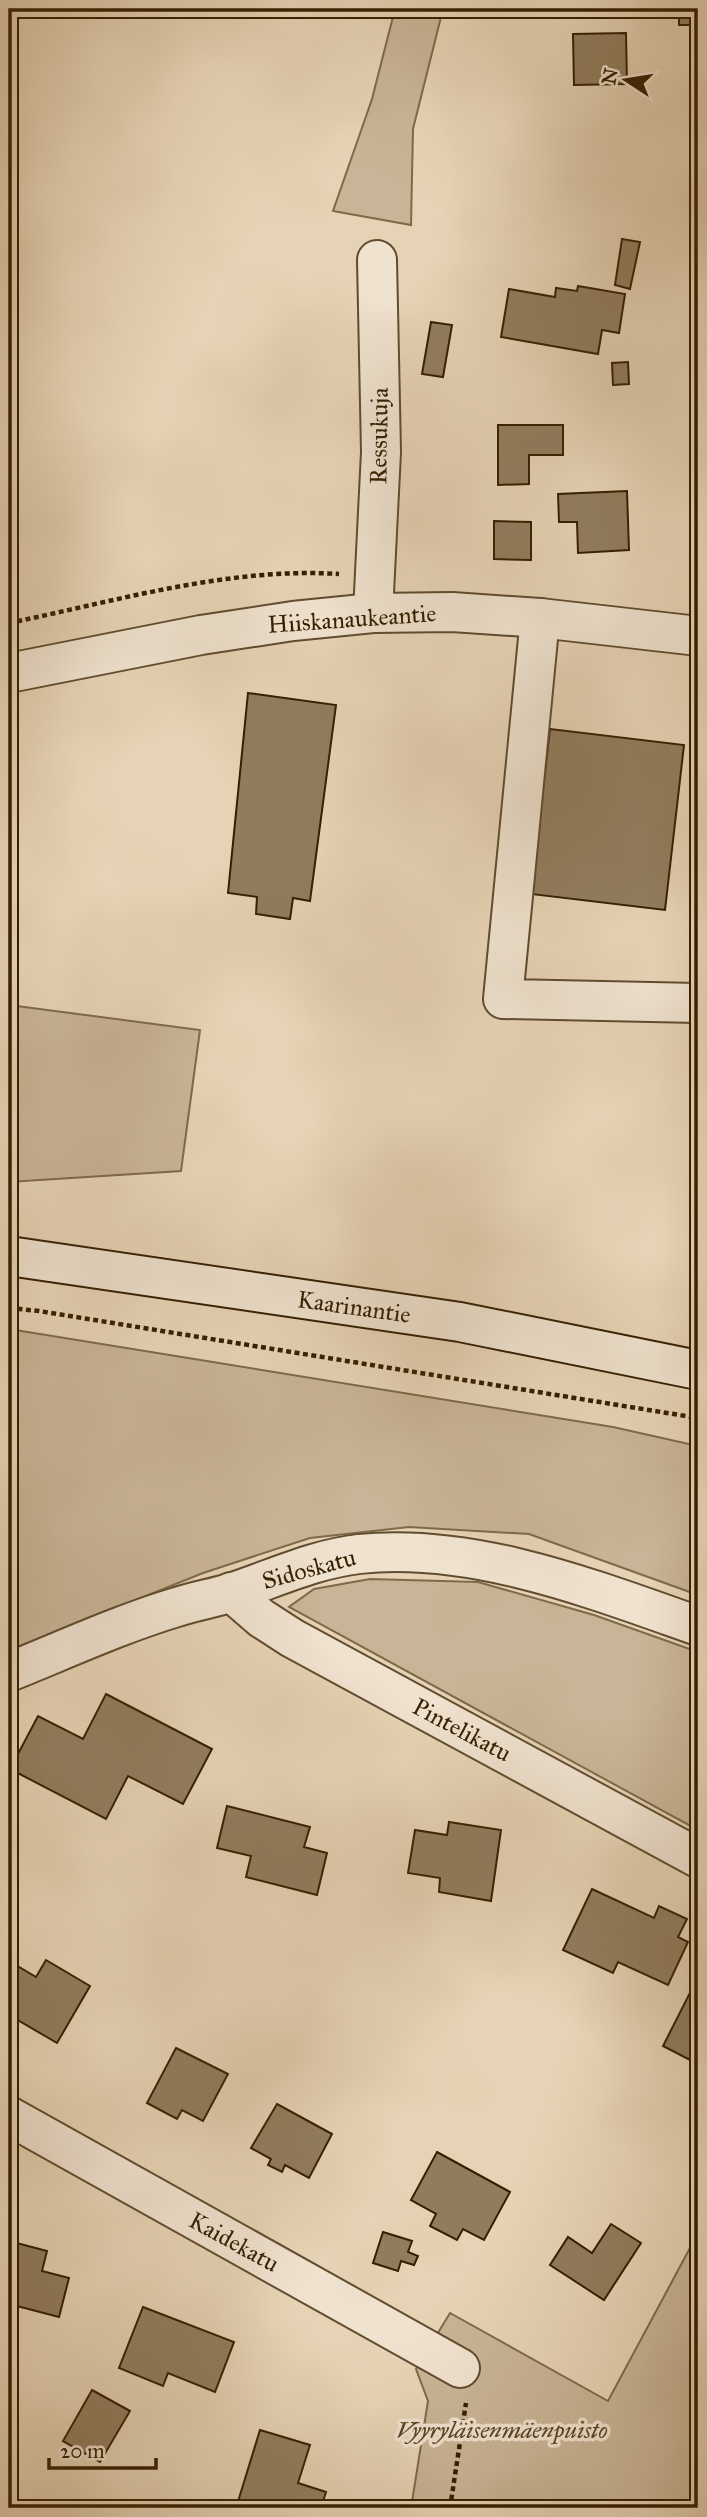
<svg xmlns="http://www.w3.org/2000/svg" width="707" height="2517" viewBox="0 0 707 2517" font-family="'IM FELL Great Primer',serif">
<rect width="100%" height="100%" fill="#e6d3b5"/>
<filter id="stains"><feTurbulence type="fractalNoise" baseFrequency=".00286" numOctaves="4"/><feColorMatrix values="0 0 0 0 .2 0 0 0 0 .09 0 0 0 0 .02 0 0 0 .5 -.17"/></filter>
<radialGradient id="worn" r=".72"><stop offset=".6" stop-color="#630" stop-opacity="0"/><stop offset="1" stop-color="#630" stop-opacity=".3"/></radialGradient>
<g fill="#c8b496" stroke="#7e6a4b" stroke-width="2">
<polygon points="395,9 443,9 413,129 411,225 333,211 372,99"/>
<polygon points="9,1005 200,1030 181,1171 9,1182"/>
<polygon points="9,1329 613,1427 698,1446 698,1595 529,1534 409,1527 310,1538 203,1573 9,1651"/>
<polygon points="370,1579 478,1582 594,1615 698,1652 698,1830 289,1607 314,1589"/>
<polygon points="698,2233 698,2508 411,2508 428,2401 416,2369 450,2313 608,2401"/>
</g>
<g fill="#917d5e" stroke="#351f00" stroke-width="2">
<rect x="679" y="9" width="19" height="16"/>
<polygon points="626,33 627,84 574,85 573,34"/>
<polygon points="622,239 640,242 630,289 615,285"/>
<polygon points="578,286 625,294 619,333 602,330 598,354 501,337 509,289 555,297 556,288 577,291"/>
<polygon points="431,322 452,325 443,377 422,374"/>
<polygon points="628,362 629,384 613,385 612,363"/>
<polygon points="498,425 563,425 563,455 529,455 529,484 498,485"/>
<polygon points="627,491 629,550 578,553 577,522 559,522 558,494"/>
<polygon points="494,521 531,522 531,560 494,559"/>
<polygon points="248,693 336,705 310,901 293,898 290,919 256,914 257,897 228,893"/>
<polygon points="550,729 684,745 665,910 531,894"/>
<polygon points="106,1694 212,1749 183,1804 128,1776 106,1819 10,1769 38,1716 83,1739"/>
<polygon points="227,1806 310,1827 304,1847 327,1853 317,1895 246,1877 251,1856 217,1848"/>
<polygon points="449,1822 501,1830 491,1901 439,1892 440,1878 408,1873 415,1830 447,1835"/>
<polygon points="592,1889 654,1918 659,1906 687,1919 678,1937 688,1942 668,1985 618,1962 613,1973 563,1950"/>
<polygon points="46,1960 90,1986 57,2043 9,2015 9,1961 36,1977"/>
<polygon points="698,1977 698,2064 663,2046"/>
<polygon points="176,2048 228,2074 203,2121 182,2110 177,2119 147,2103"/>
<polygon points="277,2104 332,2134 309,2178 285,2165 282,2172 268,2165 271,2159 251,2148"/>
<polygon points="437,2152 510,2192 484,2240 463,2229 457,2240 430,2226 436,2214 411,2200"/>
<polygon points="611,2224 641,2243 604,2300 550,2265 568,2237 592,2253"/>
<polygon points="383,2232 412,2241 408,2252 418,2256 414,2265 401,2261 398,2271 373,2263"/>
<polygon points="9,2241 47,2251 42,2271 69,2278 59,2317 9,2304"/>
<polygon points="143,2307 234,2342 215,2392 168,2373 163,2386 119,2368"/>
<polygon points="92,2390 130,2411 100,2462 63,2441"/>
<polygon points="260,2430 310,2445 298,2483 326,2492 321,2508 236,2508"/>
</g>
<g fill="none" stroke-linecap="round" stroke-linejoin="round">
<defs>
<g id="minor">
<polyline points="373,613 381,452 377,260"/>
<polyline points="540,618 503,999 698,1003"/>
<polyline points="9,673 201,635 293,621 373,613 452,612 540,618 698,636"/>
<polyline points="231,1592 261,1618 292,1638 698,1858"/>
<path d="M 9,1672 C 64,1650 120,1624 177,1607 C 195,1601 214,1598 233,1592 C 275,1578 315,1559 359,1554 C 473,1542 593,1589 698,1626"/>
<polyline points="9,2116 460,2368"/>
</g>
<polyline id="secondary" points="9,1256 460,1322 698,1370"/>
</defs>
<use href="#minor" stroke="#614c2d" stroke-width="42"/>
<use href="#secondary" stroke="#351f00" stroke-width="42"/>
<g stroke="#351f00" stroke-width="4.5" stroke-dasharray="5 3.5" stroke-linecap="butt">
<path d="M 9,623 C 117,601 228,567 339,574"/>
<polyline points="9,1308 39,1311 698,1418"/>
<polyline points="450,2508 466,2403"/>
</g>
<use href="#minor" stroke="#efe2cf" stroke-width="38"/>
<use href="#secondary" stroke="#efe2cf" stroke-width="38"/>
</g>
<g text-anchor="middle" stroke-width="7" stroke-linejoin="round" paint-order="stroke">
<g font-size="24" fill="#351f00" stroke="#efe2cf">
<text transform="translate(379 436) rotate(-89)" y="8">Ressukuja</text>
<text transform="translate(352 619) rotate(-4)" y="8">Hiiskanaukeantie</text>
<text transform="translate(354 1307) rotate(8)" y="8">Kaarinantie</text>
<text transform="translate(309 1569) rotate(-15)" y="8">Sidoskatu</text>
<text transform="translate(462 1730) rotate(28)" y="8">Pintelikatu</text>
<text transform="translate(234 2242) rotate(29)" y="8">Kaidekatu</text>
</g>
<g font-size="24" font-style="italic" fill="#5a4426" stroke="#efe2cf">
<text x="502" y="2438">Vyyryläisenmäenpuisto</text>
</g>
</g>
<rect width="707" height="2517" fill="none" stroke="#e6d3b5" stroke-width="35"/>
<rect x="10" y="10" width="686" height="2496" fill="none" stroke="#351f00" stroke-width="3.5"/>
<rect x="18" y="18" width="672" height="2482" fill="none" stroke="#351f00" stroke-width="2"/>
<g transform="translate(626 80) rotate(282)" stroke="#efe2cf" stroke-width="5" paint-order="stroke">
<path d="M0-5L12 26L0 18L-12 26Z" fill="#351f00"/>
<text y="-10" font-size="19" font-weight="bold" text-anchor="middle" fill="#351f00">N</text>
</g>
<path d="M49 2458v10h107v-10" fill="none" stroke="#351f00" stroke-width="3.5"/>
<text x="60" y="2458" font-size="21" fill="#351f00" stroke="#efe2cf" stroke-width="5" paint-order="stroke">20 m</text>
<rect width="100%" height="100%" filter="url(#stains)"/>
<rect width="100%" height="100%" fill="url(#worn)"/>
</svg>
